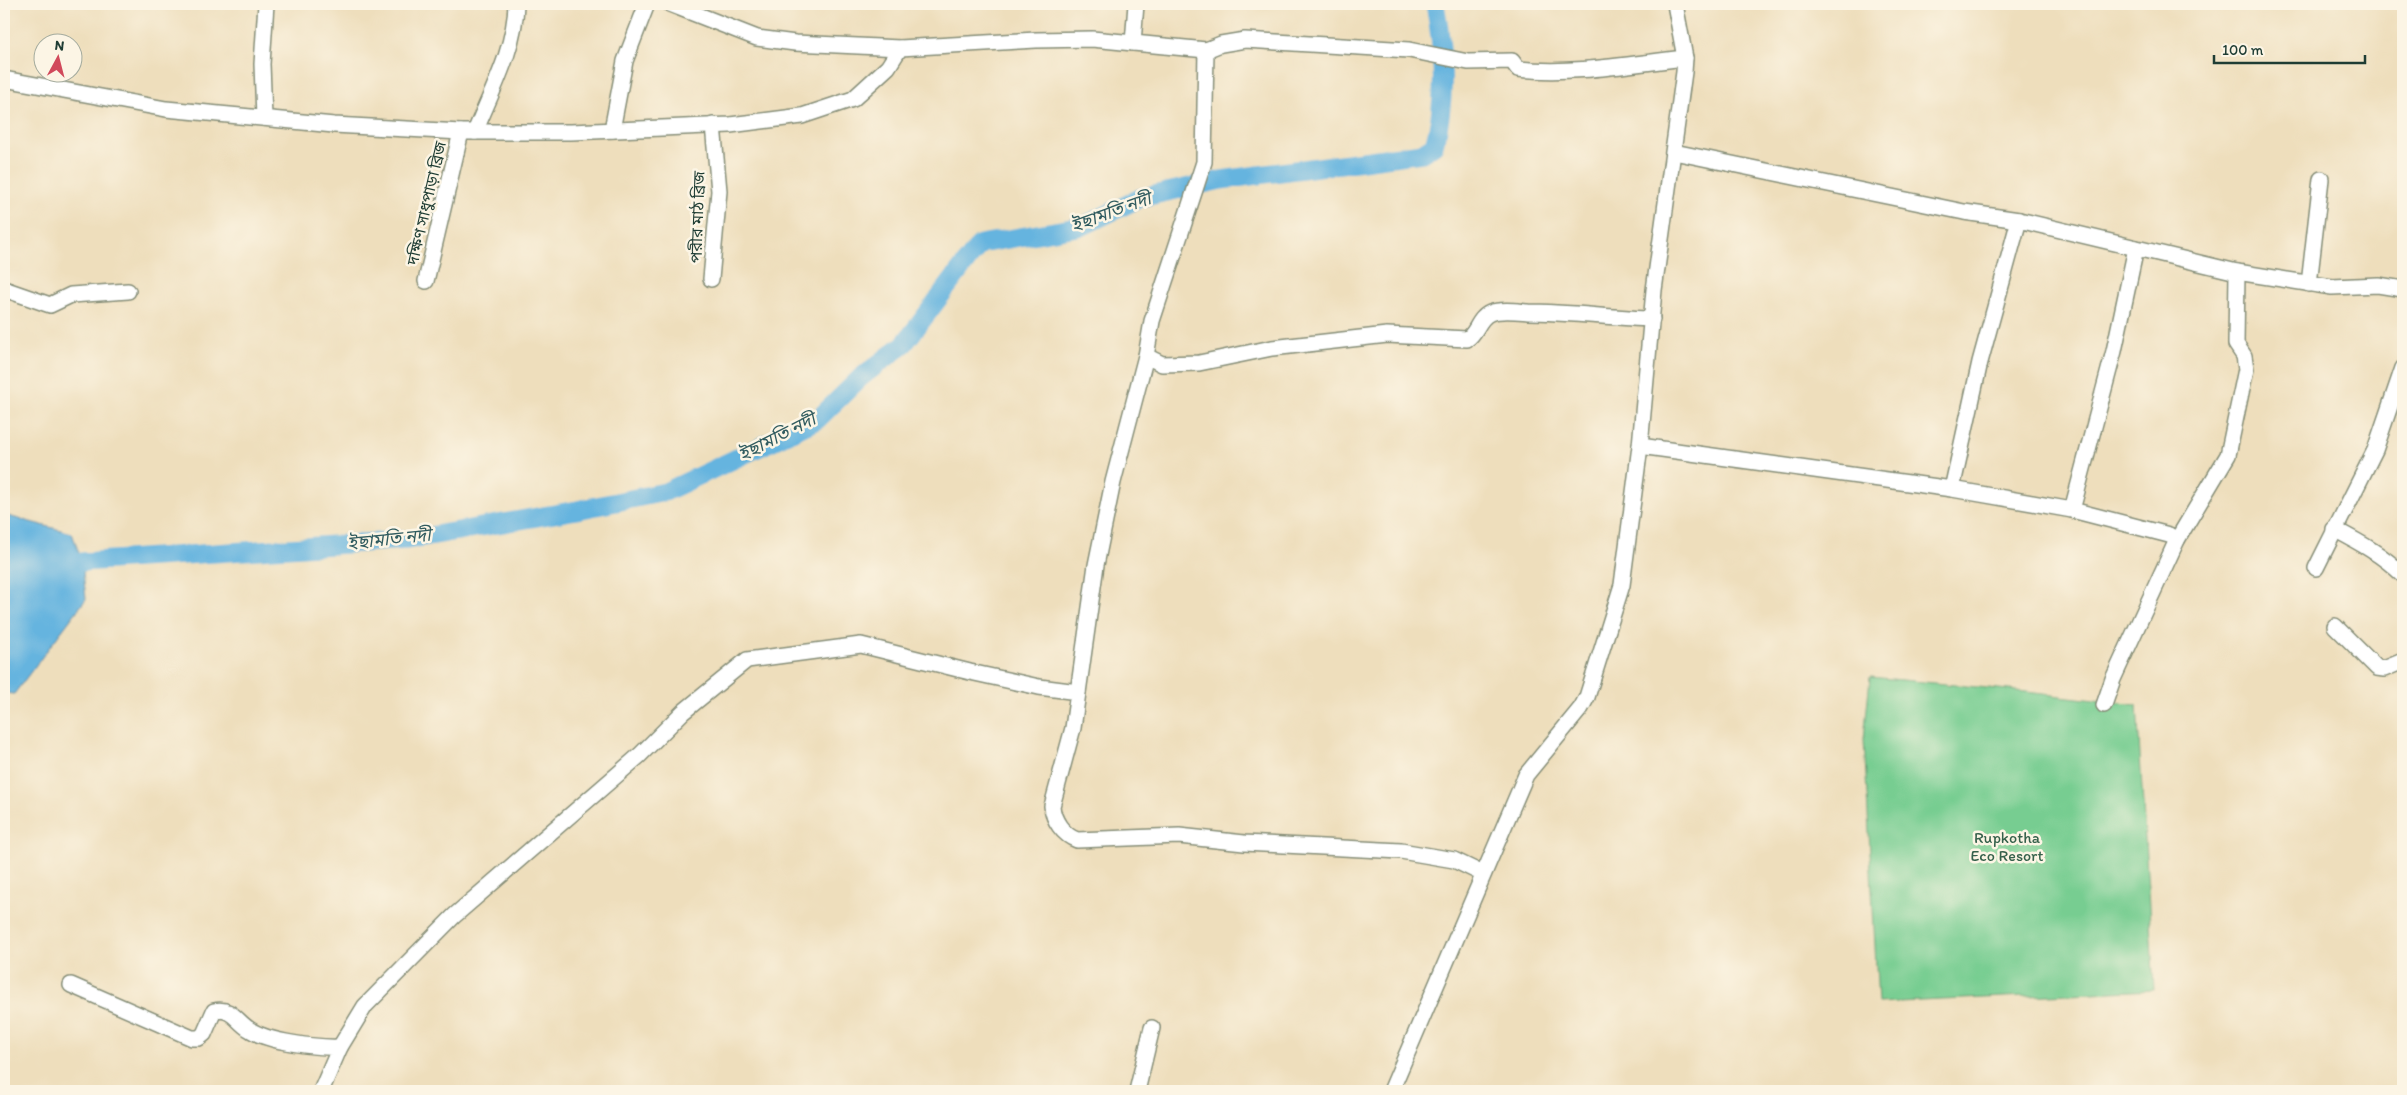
<svg xmlns="http://www.w3.org/2000/svg" width="2407" height="1095" viewBox="0 0 2407 1095" font-family="Itim,'Noto Sans Bengali',sans-serif">
<rect width="100%" height="100%" fill="#fcf5e5"/>
<filter id="ink" filterUnits="userSpaceOnUse"><feTurbulence type="fractalNoise" baseFrequency=".02" numOctaves="2"/><feDisplacementMap in="SourceGraphic" scale="10" xChannelSelector="R" yChannelSelector="G"/><feConvolveMatrix kernelMatrix="1 2 1 2 8 2 1 2 1" color-interpolation-filters="sRGB"/></filter>
<filter id="wash" filterUnits="userSpaceOnUse"><feTurbulence type="fractalNoise" baseFrequency=".0096" numOctaves="4" result="noise"/><feDisplacementMap in="SourceGraphic" scale="20" xChannelSelector="R" yChannelSelector="G"/><feGaussianBlur stdDeviation="1.12" result="paint"/><feColorMatrix in="noise" values="0 0 0 0 0 0 0 0 0 0 0 0 0 0 0 0 0 1.4 0 .05"/><feComposite in="paint" operator="in"/></filter>
<g filter="url(#wash)">
<rect width="100%" height="100%" fill="#eedebc"/>
<polygon fill="#77cd91" stroke="#4b8562" points="1870,677 2009,690 2137,705 2154,990 1878,1003 1864,739"/>
<polygon fill="#65b4df" stroke="#42788a" points="4,515 72,533 82,562 86,599 14,694 4,693"/>
<g fill="none" stroke-linecap="round" stroke-linejoin="round">
<path stroke="#65b4df" stroke-width="19" d="M 58,567 L 82,562 L 407,540 L 577,510 L 665,492 L 817,420 L 860,378 L 904,344 L 980,244 L 1083,226 L 1140,198 L 1221,180 L 1422,153 L 1434,145 C 1447,103 1443,46 1435,4"/>
</g>
</g>
<g filter="url(#ink)">
<g fill="none" stroke-linecap="round" stroke-linejoin="round">
<defs>
<g id="minor">
<path d="M 670,4 L 757,38 L 795,43 L 900,48 L 1036,40 L 1092,39 L 1206,50 L 1221,44 L 1245,40 L 1409,50 L 1468,62 L 1512,61 L 1518,69 C 1573,75 1630,64 1685,58"/>
<polyline points="1133,43 1136,4"/>
<path d="M 1206,50 L 1204,162 L 1152,321 L 1146,356 L 1162,364 L 1199,363 L 1272,348 L 1387,335 L 1467,339 C 1477,333 1478,318 1490,313 C 1501,309 1516,311 1528,312 C 1570,312 1611,318 1652,319"/>
<polyline points="4,79 166,109 334,125 461,132 571,132 730,125 802,116 853,99 888,67 900,48"/>
<polyline points="264,118 262,64 266,4"/>
<polyline points="612,130 625,61 647,4"/>
<path d="M 475,132 C 492,90 515,49 516,4"/>
<polyline points="1674,152 1964,212 2019,220 2237,272 2332,287 2378,285 2403,289"/>
<polyline points="711,279 719,191 713,125"/>
<polyline points="426,281 461,132"/>
<polyline points="2309,284 2321,179"/>
<polyline points="4,289 50,305 71,295 128,291"/>
<path d="M 1146,356 L 1113,482 L 1096,565 L 1073,728 L 1052,806 C 1053,820 1063,835 1077,840 L 1179,836 L 1244,843 L 1401,851 L 1454,860 L 1483,874"/>
<polyline points="1640,446 1952,489 2072,510 2169,535 2177,540 2113,679 2104,705"/>
<polyline points="1952,489 1980,362 2019,220"/>
<polyline points="2072,510 2114,351 2136,248"/>
<path d="M 2334,529 C 2359,542 2383,555 2403,575"/>
<polyline points="2177,540 2228,455 2246,369 2244,356 2236,344 2237,272"/>
<polyline points="2316,568 2375,450 2403,368"/>
<polyline points="2335,626 2377,668 2384,669 2403,661"/>
<path d="M 71,985 L 192,1038 L 199,1038 L 204,1034 L 214,1011 C 232,1007 236,1021 249,1029 C 267,1042 318,1048 340,1047 L 321,1091"/>
<polyline points="340,1047 365,1006 454,916 640,755 683,712 747,660 861,645 970,672 1039,687 1078,692"/>
<polyline points="1137,1091 1152,1028"/>
<polyline points="1391,1091 1526,775 1581,708 1587,697 1622,585 1640,446 1654,290 1684,72 1685,58 1675,4"/>
</g>
</defs>
<use href="#minor" stroke="#868e78" stroke-width="18"/>
<use href="#minor" stroke="#fff" stroke-width="15"/>
</g>
</g>
<g text-anchor="middle" stroke-width="5" stroke-linejoin="round" paint-order="stroke">
<g font-size="16" fill="#1f3d34" stroke="#fcf5e5">
<text transform="translate(426 203) rotate(-77)" y="6">দক্ষিণ সাধুপাড়া ব্রিজ</text>
<text transform="translate(697 217) rotate(-88)" y="6">পরীর মাঠ ব্রিজ</text>
</g>
<g font-size="16" fill="#35614b" stroke="#fcf5e5">
<text x="2007" y="843">Rupkotha<tspan x="2007" dy="18">Eco Resort</tspan></text>
</g>
<g font-size="18" font-style="italic" fill="#305b5f" stroke="#fcf5e5">
<text transform="translate(1111 212) rotate(-20)" y="6">ইছামতি নদী</text>
<text transform="translate(777 437) rotate(-27)" y="6">ইছামতি নদী</text>
<text transform="translate(389 539) rotate(-6)" y="6">ইছামতি নদী</text>
</g>
</g>
<rect width="2407" height="1095" fill="none" stroke="#fcf5e5" stroke-width="20"/>
<g transform="translate(58 58) rotate(7)"><circle r="24" fill="#fcf5e5" stroke="#a4ab9e"/>
<path d="M0-4L9 19L0 12L-9 19Z" fill="#d1495b"/>
<text y="-8" font-size="14" font-weight="bold" text-anchor="middle" fill="#1f3d34">N</text>
</g>
<path d="M2214 55v8h151v-8" fill="none" stroke="#1f3d34" stroke-width="2.5"/>
<text x="2222" y="55" font-size="15" fill="#1f3d34" stroke="#fcf5e5" stroke-width="4" paint-order="stroke">100 m</text>
</svg>
